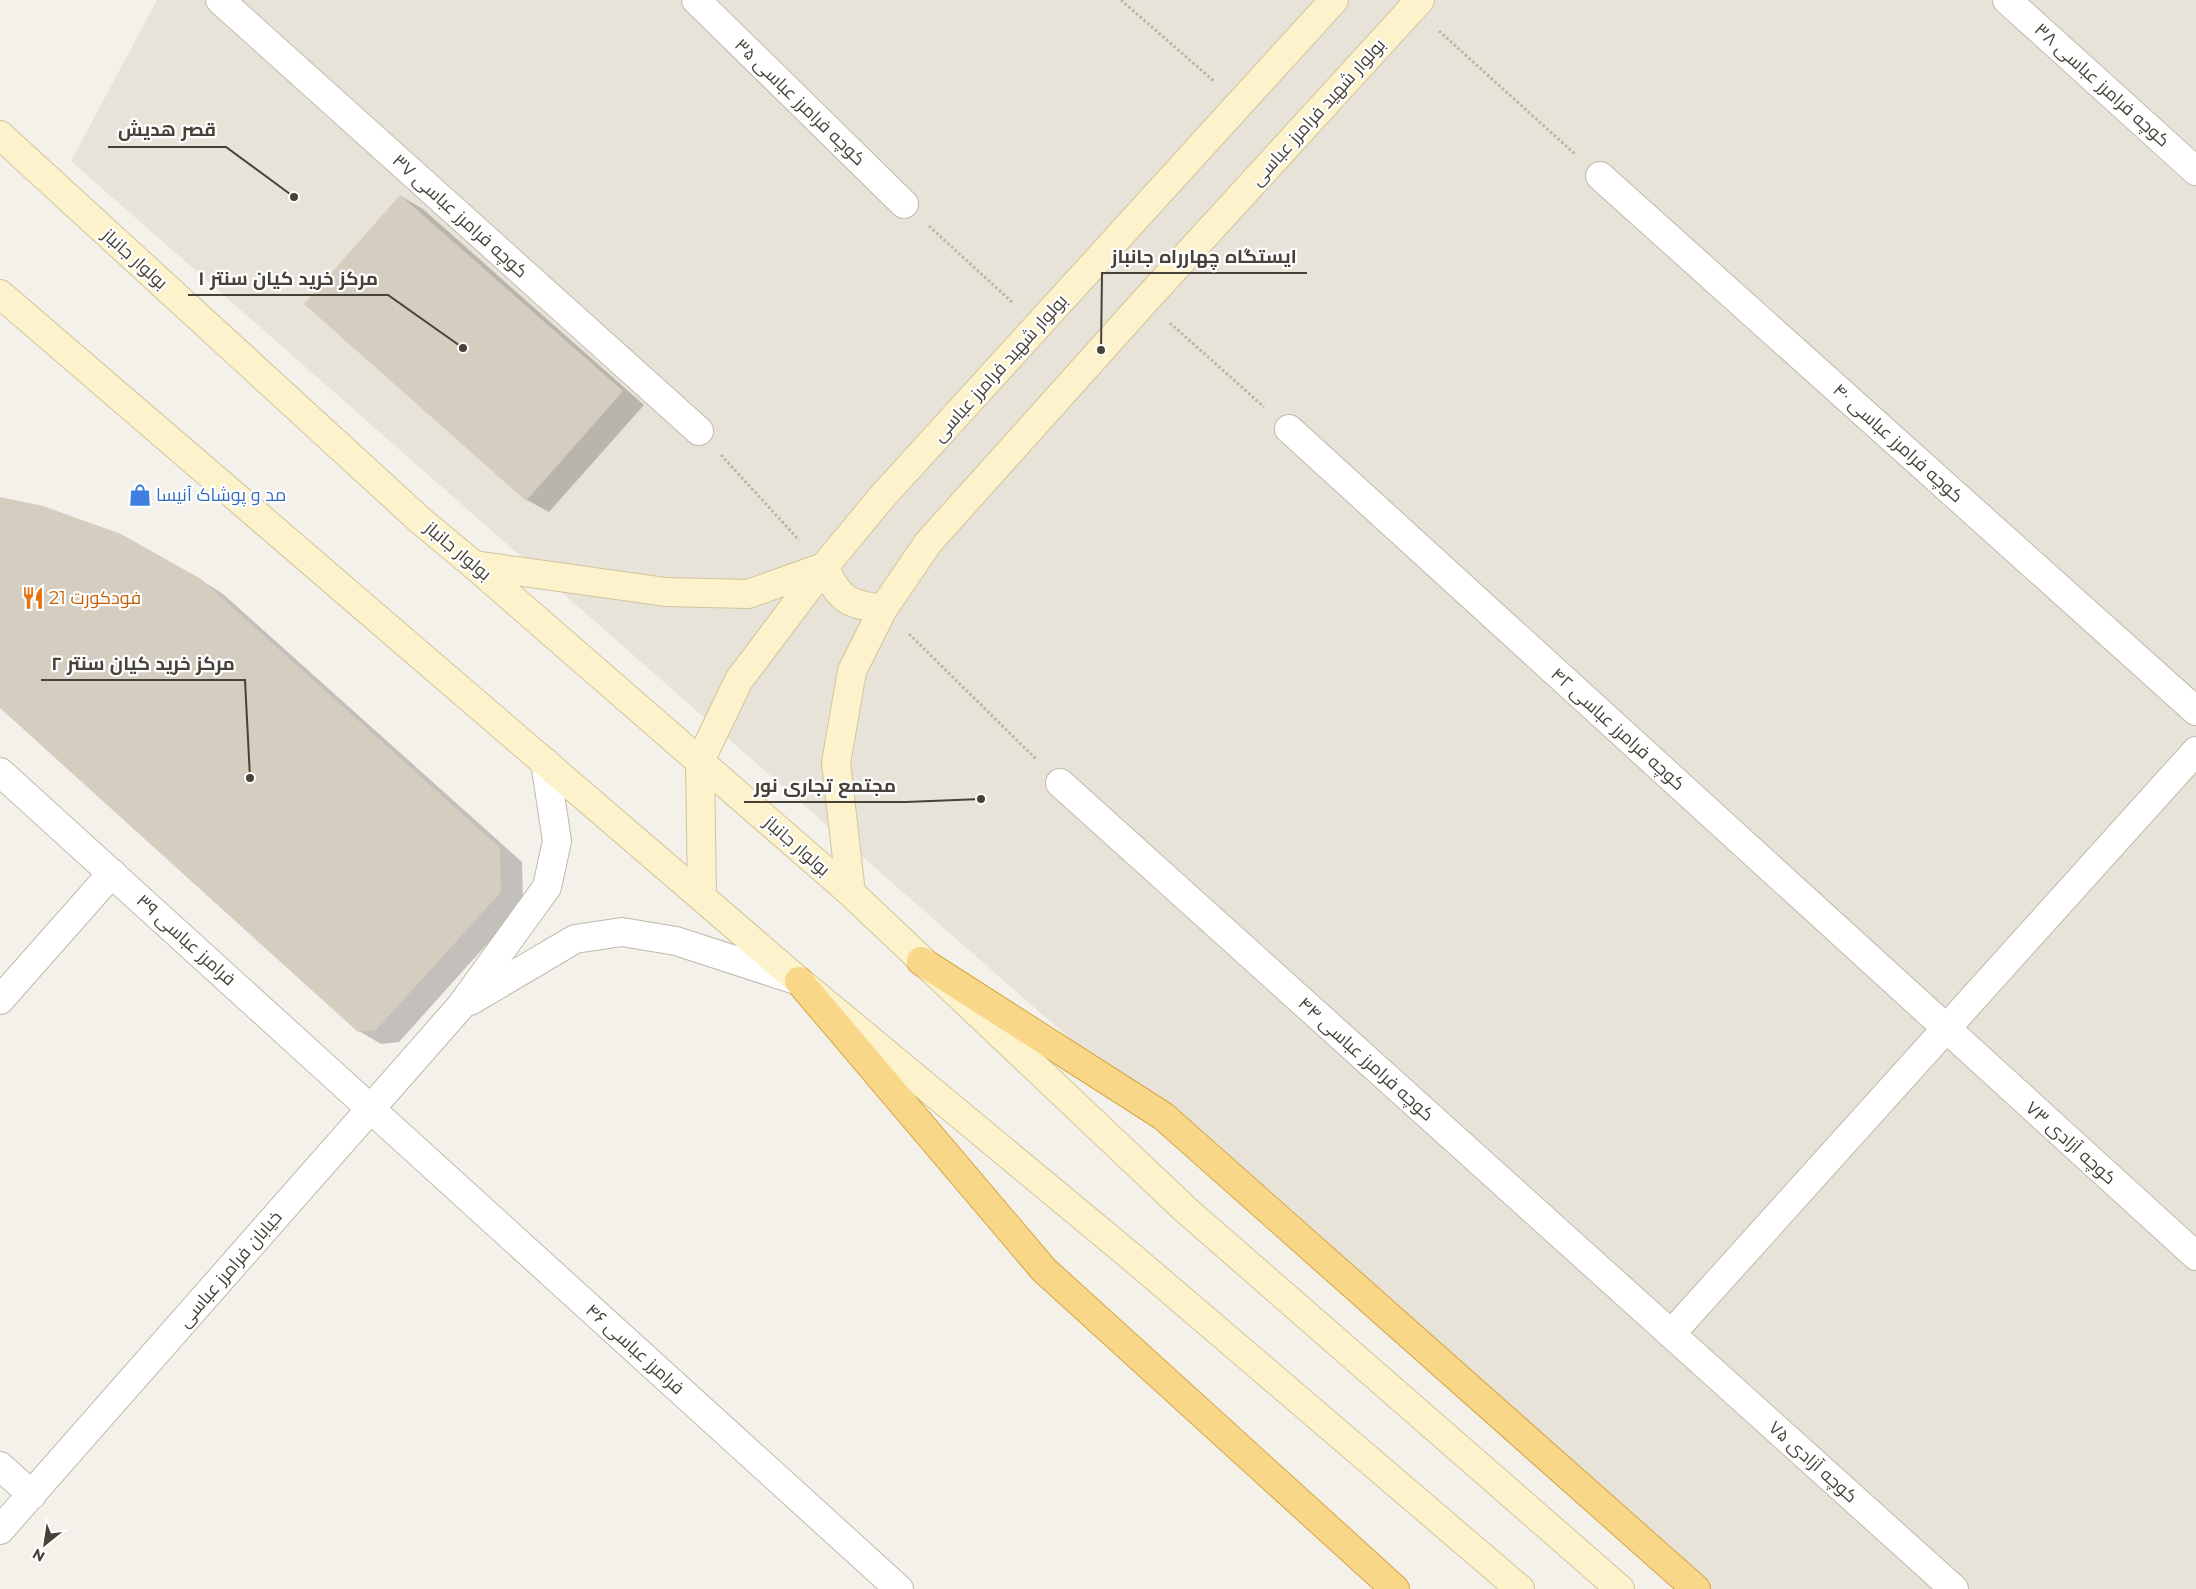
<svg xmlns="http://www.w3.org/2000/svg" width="2196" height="1589" viewBox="0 0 2196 1589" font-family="Montserrat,Cairo,sans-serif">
<rect width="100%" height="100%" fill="#f4f1ea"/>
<polygon fill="#e8e3d8" points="157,0 2196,0 2196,1589 1696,1589 71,161"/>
<g fill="#0003">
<polygon points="401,196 423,209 644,405 549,512 527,500"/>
<polygon points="0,498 201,580 223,594 522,862 523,904 399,1042 381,1044 359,1031 0,706"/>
</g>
<g fill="#d5cdc0">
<polygon points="400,195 623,391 526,501 304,304"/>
<polygon points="0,497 43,506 121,534 201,579 500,848 501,892 376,1030 358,1032 0,708"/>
</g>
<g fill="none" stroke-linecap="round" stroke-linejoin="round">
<defs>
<g id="minor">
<polyline points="220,0 699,431"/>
<polyline points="696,0 904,204"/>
<polyline points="2007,0 2196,171"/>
<polyline points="1600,176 2196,711"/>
<polyline points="1289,429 2196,1256"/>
<polyline points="0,772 899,1589"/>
<polyline points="1060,783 1954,1589"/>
<polyline points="0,1000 112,873"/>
<polyline points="1671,1334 2196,751"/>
<polyline points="0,1466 32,1495"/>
</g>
<g id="tertiary">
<polyline points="470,1001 575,939 622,932 676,941 799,981"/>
<polyline points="0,1530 460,1007 547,887 557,841 545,762"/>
</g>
<g id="secondary">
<polyline points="0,135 421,521 474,565 851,893 1186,1210 1620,1589"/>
<polyline points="0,294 799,981 1134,1259 1520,1589"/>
<polyline points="474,565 666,592 748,594 824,567"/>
<path d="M 824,567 C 840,600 847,604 883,609"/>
<polyline points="851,893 836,763 852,671 883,609 928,543 1145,301 1420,0"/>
<polyline points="702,897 700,761 739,680 824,567 881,498 1334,0"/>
</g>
<g id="trunk">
<polyline points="921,961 1163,1116 1696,1589"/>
<polyline points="799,981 1044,1270 1395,1589"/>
</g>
</defs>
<use href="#minor" stroke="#bfb9ad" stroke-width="30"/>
<use href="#tertiary" stroke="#bfb9ad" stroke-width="30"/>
<use href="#secondary" stroke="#d1c59c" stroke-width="30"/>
<use href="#trunk" stroke="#d5a542" stroke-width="30"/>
<g stroke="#c0b59f" stroke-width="3" stroke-dasharray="2.5 2.5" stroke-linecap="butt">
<polyline points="1121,0 1215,82"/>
<polyline points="1439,31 1575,154"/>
<polyline points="929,226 1013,303"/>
<polyline points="1170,323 1264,407"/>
<polyline points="721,455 799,540"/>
<polyline points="909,634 1036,759"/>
</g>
<use href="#minor" stroke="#fff" stroke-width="28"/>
<use href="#tertiary" stroke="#fff" stroke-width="28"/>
<use href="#secondary" stroke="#fcf2cc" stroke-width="28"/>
<use href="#trunk" stroke="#f8d888" stroke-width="28"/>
</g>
<defs>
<symbol id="shop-bare" viewBox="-9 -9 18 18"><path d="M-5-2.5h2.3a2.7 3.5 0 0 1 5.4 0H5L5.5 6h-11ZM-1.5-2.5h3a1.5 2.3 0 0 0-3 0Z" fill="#3f7fe0" stroke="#fff" stroke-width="2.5" paint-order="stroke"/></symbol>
<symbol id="restaurant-bare" viewBox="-9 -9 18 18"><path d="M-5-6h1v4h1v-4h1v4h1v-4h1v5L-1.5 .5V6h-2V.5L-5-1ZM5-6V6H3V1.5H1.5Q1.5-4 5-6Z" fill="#e8710a" stroke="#fff" stroke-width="2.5" paint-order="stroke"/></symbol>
</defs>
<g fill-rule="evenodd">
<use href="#shop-bare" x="124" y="479" width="32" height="32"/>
<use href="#restaurant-bare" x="17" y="582" width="32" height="32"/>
</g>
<g text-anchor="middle" stroke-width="4.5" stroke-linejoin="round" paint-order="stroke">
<g font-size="18" fill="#474238" stroke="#fff">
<text transform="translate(2102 85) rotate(42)" y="6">کوچه فرامرز عباسی ۳۸</text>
<text transform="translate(800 102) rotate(44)" y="6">کوچه فرامرز عباسی ۳۵</text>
<text transform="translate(1318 112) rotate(-48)" y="6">بولوار شهید فرامرز عباسی</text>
<text transform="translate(460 216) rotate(42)" y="6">کوچه فرامرز عباسی ۳۷</text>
<text transform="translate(135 259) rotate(42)" y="6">بولوار جانباز</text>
<text transform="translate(1000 368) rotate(-48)" y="6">بولوار شهید فرامرز عباسی</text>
<text transform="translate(1898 443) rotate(42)" y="6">کوچه فرامرز عباسی ۴۰</text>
<text transform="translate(458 551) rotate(40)" y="6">بولوار جانباز</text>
<text transform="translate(1618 729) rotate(42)" y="6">کوچه فرامرز عباسی ۴۲</text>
<text transform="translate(797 846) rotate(41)" y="6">بولوار جانباز</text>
<text transform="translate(186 940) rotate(42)" y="6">فرامرز عباسی ۳۹</text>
<text transform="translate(1366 1059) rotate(42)" y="6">کوچه فرامرز عباسی ۴۴</text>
<text transform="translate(2071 1143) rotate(42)" y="6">کوچه آزادی ۷۳</text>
<text transform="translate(230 1269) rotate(-49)" y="6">خیابان فرامرز عباسی</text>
<text transform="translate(635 1349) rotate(42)" y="6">فرامرز عباسی ۴۶</text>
<text transform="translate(1813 1462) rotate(42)" y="6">کوچه آزادی ۷۵</text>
</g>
<g font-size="18" fill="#366cbe" stroke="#fff" text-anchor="start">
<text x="156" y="501">مد و پوشاک آنیسا</text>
</g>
<g font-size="18" fill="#c56008" stroke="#fff" text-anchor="start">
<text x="49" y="604">فودکورت 21</text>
</g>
</g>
<path fill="none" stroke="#474238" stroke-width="2" d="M294 197L226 147H108M1101 350L1102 273H1307M463 348L388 295H188M250 778L245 680H41M981 799L906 802H744"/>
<g fill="#474238" stroke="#fff" stroke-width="2">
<circle cx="294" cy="197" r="5"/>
<circle cx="1101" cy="350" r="5"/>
<circle cx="463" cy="348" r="5"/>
<circle cx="250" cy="778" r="5"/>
<circle cx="981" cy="799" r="5"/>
</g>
<g font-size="19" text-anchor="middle" font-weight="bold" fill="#474238" stroke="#fff" stroke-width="4.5" stroke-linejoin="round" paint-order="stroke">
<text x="167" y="136">قصر هدیش</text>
<text x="1204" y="263">ایستگاه چهارراه جانباز</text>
<text x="288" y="285">مرکز خرید کیان سنتر ۱</text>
<text x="143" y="670">مرکز خرید کیان سنتر ۲</text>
<text x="825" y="792">مجتمع تجاری نور</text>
</g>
<g transform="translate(45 1544) rotate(210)" stroke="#ffffff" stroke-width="4" paint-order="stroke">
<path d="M0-4L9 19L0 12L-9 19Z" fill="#474238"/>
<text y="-8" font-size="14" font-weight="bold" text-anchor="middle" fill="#474238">N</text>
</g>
</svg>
